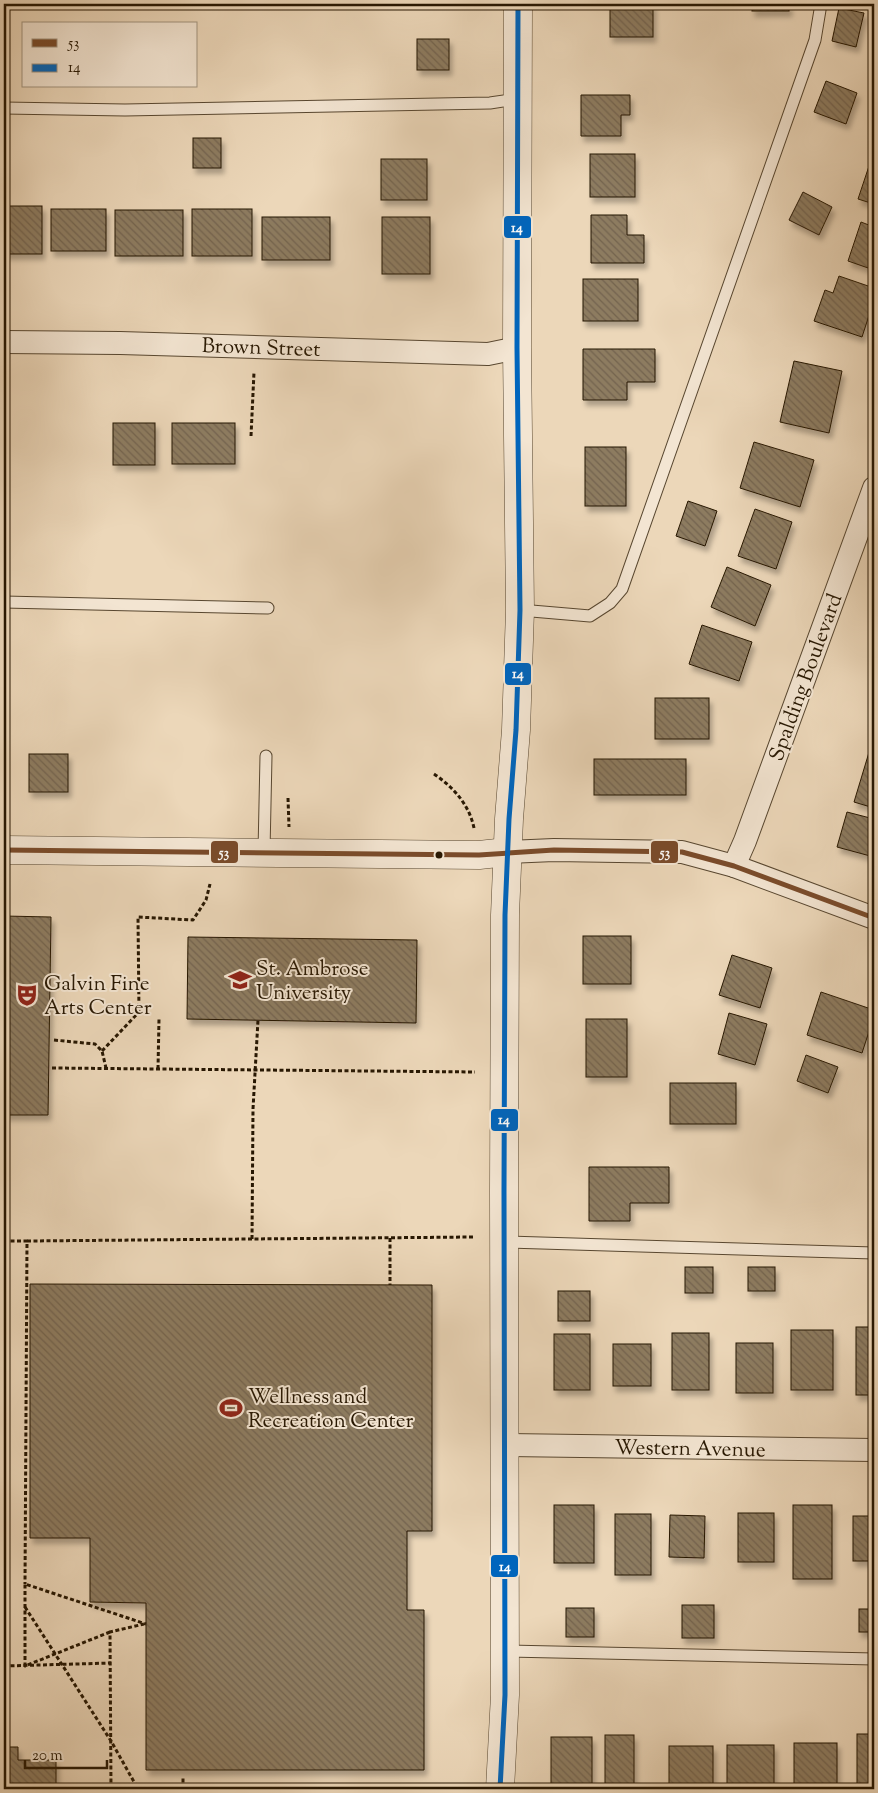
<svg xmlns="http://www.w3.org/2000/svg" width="878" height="1793" viewBox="0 0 878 1793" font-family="'Sorts Mill Goudy',serif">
<defs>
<pattern id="building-back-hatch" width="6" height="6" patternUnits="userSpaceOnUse" patternTransform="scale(1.25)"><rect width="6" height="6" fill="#8d7b61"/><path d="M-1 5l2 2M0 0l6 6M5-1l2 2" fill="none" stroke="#73644e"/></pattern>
<filter id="shadow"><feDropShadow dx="3" dy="5.5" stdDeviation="2.5" flood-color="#0004"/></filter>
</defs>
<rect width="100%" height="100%" fill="#ecd7b9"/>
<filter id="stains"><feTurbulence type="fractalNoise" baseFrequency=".004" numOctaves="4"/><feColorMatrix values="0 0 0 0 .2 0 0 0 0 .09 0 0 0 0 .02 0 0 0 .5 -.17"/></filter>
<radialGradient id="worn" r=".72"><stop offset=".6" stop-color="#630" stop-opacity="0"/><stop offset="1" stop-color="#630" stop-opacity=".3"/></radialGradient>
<g fill="url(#building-back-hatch)" stroke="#271702" filter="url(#shadow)">
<rect x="610" y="4" width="43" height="33"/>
<rect x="752" y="4" width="37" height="7"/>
<polygon points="839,8 864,13 856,47 832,41"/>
<rect x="417" y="39" width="32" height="31"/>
<polygon points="826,81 857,93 846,124 814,112"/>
<polygon points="581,95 630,95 630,115 621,115 621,136 581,136"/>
<rect x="193" y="138" width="28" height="30"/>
<polygon points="874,151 874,204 858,199"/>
<rect x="590" y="154" width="45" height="43"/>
<rect x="381" y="159" width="46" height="41"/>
<polygon points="803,192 832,207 819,235 789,220"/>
<rect x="4" y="206" width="38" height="48"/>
<rect x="51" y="209" width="55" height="42"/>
<rect x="192" y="209" width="60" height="47"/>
<rect x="115" y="210" width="68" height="46"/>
<polygon points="591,215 627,215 627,235 644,235 644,263 591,263"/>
<rect x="262" y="217" width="68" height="43"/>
<rect x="382" y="217" width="48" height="57"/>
<polygon points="861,222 874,227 874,270 848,261"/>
<polygon points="839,276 874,288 874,300 862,337 814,321 825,290 833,293"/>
<rect x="583" y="279" width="55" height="42"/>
<polygon points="583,349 655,349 655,382 627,382 627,400 583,400"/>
<polygon points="794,361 842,371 829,433 780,422"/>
<rect x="113" y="423" width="42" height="42"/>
<rect x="172" y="423" width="63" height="41"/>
<polygon points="754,442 814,460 800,507 740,488"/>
<rect x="585" y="447" width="41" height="59"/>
<polygon points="688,501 717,511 705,546 676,536"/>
<polygon points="755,509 792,522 776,569 738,556"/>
<polygon points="727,567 771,585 755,626 711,607"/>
<polygon points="702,625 752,642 739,681 689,664"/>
<rect x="655" y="698" width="54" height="41"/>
<polygon points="870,749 874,750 874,808 854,802"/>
<rect x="29" y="754" width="39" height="38"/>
<rect x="594" y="759" width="92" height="36"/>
<polygon points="847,812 874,819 874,857 837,847"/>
<polygon points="4,916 51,917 48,1115 4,1115"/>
<rect x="583" y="936" width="48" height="48"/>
<polygon points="188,937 417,940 416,1023 187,1019"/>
<polygon points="732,955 772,968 760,1008 719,995"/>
<polygon points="821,992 874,1010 874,1016 862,1053 807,1035"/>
<polygon points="729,1013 767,1024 755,1065 718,1054"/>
<rect x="586" y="1019" width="41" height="58"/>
<polygon points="806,1055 838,1067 828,1093 797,1081"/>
<rect x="670" y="1083" width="66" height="41"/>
<polygon points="589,1167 669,1167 669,1203 630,1203 630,1221 589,1221"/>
<rect x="685" y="1267" width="28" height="26"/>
<rect x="748" y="1267" width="27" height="24"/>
<polygon points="30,1284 432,1285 432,1531 407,1531 407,1610 424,1610 424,1770 146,1770 146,1603 90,1602 90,1538 30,1538"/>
<rect x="558" y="1291" width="32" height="30"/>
<rect x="856" y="1327" width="18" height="68"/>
<rect x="791" y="1330" width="42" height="60"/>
<rect x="672" y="1333" width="37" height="57"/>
<rect x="554" y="1334" width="36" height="56"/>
<rect x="736" y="1343" width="37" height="50"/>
<rect x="613" y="1344" width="38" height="42"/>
<rect x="554" y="1505" width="40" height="58"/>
<rect x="793" y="1505" width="39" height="74"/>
<rect x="738" y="1513" width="36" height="49"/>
<rect x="615" y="1514" width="36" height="61"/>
<polygon points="670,1515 705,1516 704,1558 669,1557"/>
<rect x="853" y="1516" width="21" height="45"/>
<rect x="682" y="1605" width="32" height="33"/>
<rect x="566" y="1608" width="28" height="29"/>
<rect x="859" y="1609" width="15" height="23"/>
<rect x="857" y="1734" width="17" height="55"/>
<rect x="605" y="1735" width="29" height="54"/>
<rect x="551" y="1737" width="41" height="52"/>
<rect x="794" y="1743" width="43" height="46"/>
<rect x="727" y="1745" width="47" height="44"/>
<rect x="669" y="1746" width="44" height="43"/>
<polygon points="4,1747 18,1747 18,1760 56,1760 56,1789 4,1789"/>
</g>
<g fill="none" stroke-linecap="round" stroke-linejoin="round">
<defs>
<g id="service">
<polyline points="4,108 125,110 490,103 517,99"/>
<polyline points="4,602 268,608"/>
<polyline points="520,610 590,616 610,603 622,589 815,40 821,4"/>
<polyline points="264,852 266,756"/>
<polyline points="505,1242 874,1253"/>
<polyline points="505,1651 874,1659"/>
</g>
<g id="minor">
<polyline points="4,342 120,343 488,354 517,348"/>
<polyline points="507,852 554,850 682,852 734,866 874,918"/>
<polyline points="734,866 745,841 874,488"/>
<polyline points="505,1445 874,1450"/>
</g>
<g id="tertiary">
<polyline points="4,850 479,855 507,852"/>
<polyline points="500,1789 505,1695 504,1192 505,915 509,819 516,730 520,610 517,348 518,4"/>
</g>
</defs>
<use href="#service" stroke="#584730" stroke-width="13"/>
<use href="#minor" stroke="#584730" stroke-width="24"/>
<use href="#tertiary" stroke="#584730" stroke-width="29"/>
<g stroke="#271702" stroke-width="3" stroke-dasharray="4 2.5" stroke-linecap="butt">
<polyline points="251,436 254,372"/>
<path d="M 434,774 C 453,787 469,804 474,828"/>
<polyline points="288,798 289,827"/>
<polyline points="54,1040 95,1044 102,1051 106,1068"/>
<polyline points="102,1051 139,1012 138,917 193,920 206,900 210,884"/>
<polyline points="52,1068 475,1072"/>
<polyline points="158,1069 159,1019"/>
<polyline points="390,1238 390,1285"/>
<polyline points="252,1239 253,1109 258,1020"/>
<polyline points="4,1241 27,1241 25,1584"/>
<polyline points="27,1241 473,1237"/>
<polyline points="25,1607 111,1741 138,1789"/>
<polyline points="110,1632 25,1666 25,1584 146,1624"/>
<polyline points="4,1666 111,1663"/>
<polyline points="111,1789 110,1632 144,1624"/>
<polyline points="183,1789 183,1778"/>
</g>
<use href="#service" stroke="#f3e5d2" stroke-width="11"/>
<use href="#minor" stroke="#f3e5d2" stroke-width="22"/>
<use href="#tertiary" stroke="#f3e5d2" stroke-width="28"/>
<defs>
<polyline id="bus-1" points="4,850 479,855 554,850 682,852 734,866 874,918"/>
<polyline id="bus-2" points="500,1789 505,1695 504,1192 505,915 509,819 516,730 520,610 517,348 518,4"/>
</defs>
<use href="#bus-1" stroke="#f3e5d2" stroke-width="9"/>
<use href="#bus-2" stroke="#f3e5d2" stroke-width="9"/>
<use href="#bus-1" stroke="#7a4b2a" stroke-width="5"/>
<use href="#bus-2" stroke="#0065bd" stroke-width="5"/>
</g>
<defs>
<symbol id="university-bare" viewBox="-9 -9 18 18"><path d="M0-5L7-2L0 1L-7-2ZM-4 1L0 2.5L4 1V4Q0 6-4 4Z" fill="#8f2418" stroke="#f3e5d2" stroke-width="2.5" paint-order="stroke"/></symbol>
<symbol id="theatre-bare" viewBox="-9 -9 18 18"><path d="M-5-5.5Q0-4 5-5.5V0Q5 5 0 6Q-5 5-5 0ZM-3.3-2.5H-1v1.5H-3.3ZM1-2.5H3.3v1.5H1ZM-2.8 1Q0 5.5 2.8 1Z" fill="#8f2418" stroke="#f3e5d2" stroke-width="2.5" paint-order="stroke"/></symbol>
<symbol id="stadium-bare" viewBox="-9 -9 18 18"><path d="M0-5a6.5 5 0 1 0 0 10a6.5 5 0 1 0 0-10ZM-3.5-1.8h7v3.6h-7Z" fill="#8f2418" stroke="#f3e5d2" stroke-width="2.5" paint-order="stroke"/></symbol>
</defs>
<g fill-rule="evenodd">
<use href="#university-bare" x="224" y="964" width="32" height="32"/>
<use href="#theatre-bare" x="11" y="979" width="32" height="32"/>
<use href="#stadium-bare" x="215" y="1392" width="32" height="32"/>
</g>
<circle fill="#271702" stroke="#f3e5d2" stroke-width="2" cx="439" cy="855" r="4.5"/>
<g text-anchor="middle" stroke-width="4" stroke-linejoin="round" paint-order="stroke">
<g font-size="21" fill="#271702" stroke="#f3e5d2">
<text transform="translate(261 347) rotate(2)" y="7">Brown Street</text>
<text transform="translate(805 677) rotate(-70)" y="7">Spalding Boulevard</text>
<text transform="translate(690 1448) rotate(1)" y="7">Western Avenue</text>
</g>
<g font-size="21" fill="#271702" stroke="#f3e5d2" text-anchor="start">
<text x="256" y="975">St. Ambrose<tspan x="256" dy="24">University</tspan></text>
<text x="44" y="990">Galvin Fine<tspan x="44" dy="24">Arts Center</tspan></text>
<text x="248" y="1403">Wellness and<tspan x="248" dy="24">Recreation Center</tspan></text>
</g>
</g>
<g stroke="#f3e5d2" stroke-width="2">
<rect x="503" y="215" width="29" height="24" rx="5" fill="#0065bd"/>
<rect x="504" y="662" width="28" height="24" rx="5" fill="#0065bd"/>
<rect x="650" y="840" width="29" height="24" rx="5" fill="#7a4b2a"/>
<rect x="210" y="840" width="29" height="24" rx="5" fill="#7a4b2a"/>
<rect x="490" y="1108" width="29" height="24" rx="5" fill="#0065bd"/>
<rect x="490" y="1554" width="29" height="24" rx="5" fill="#0065bd"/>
</g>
<g font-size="14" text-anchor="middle" font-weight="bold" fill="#fff">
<text x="517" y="232">14</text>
<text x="518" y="678">14</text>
<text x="665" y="857">53</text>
<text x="224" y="857">53</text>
<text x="504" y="1124">14</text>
<text x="505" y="1571">14</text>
</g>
<rect width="878" height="1793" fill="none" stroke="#ecd7b9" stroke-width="20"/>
<rect x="5" y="5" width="868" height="1783" fill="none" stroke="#271702" stroke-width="2.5"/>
<rect x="10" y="10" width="858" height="1773" fill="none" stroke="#271702"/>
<rect x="22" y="22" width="175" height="65" fill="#f3e5d2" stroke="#a1937f"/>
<rect x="32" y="39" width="25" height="8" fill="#7a4b2a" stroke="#a1937f"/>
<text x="68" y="48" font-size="15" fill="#271702">53</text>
<rect x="32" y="64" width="25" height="8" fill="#0065bd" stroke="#a1937f"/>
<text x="68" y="72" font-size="15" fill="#271702">14</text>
<path d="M25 1760v8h82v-8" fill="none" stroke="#271702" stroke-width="2.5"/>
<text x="32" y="1760" font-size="15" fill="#271702" stroke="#f3e5d2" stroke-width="4" paint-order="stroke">20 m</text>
<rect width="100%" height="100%" filter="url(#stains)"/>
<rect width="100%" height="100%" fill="url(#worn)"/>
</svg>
